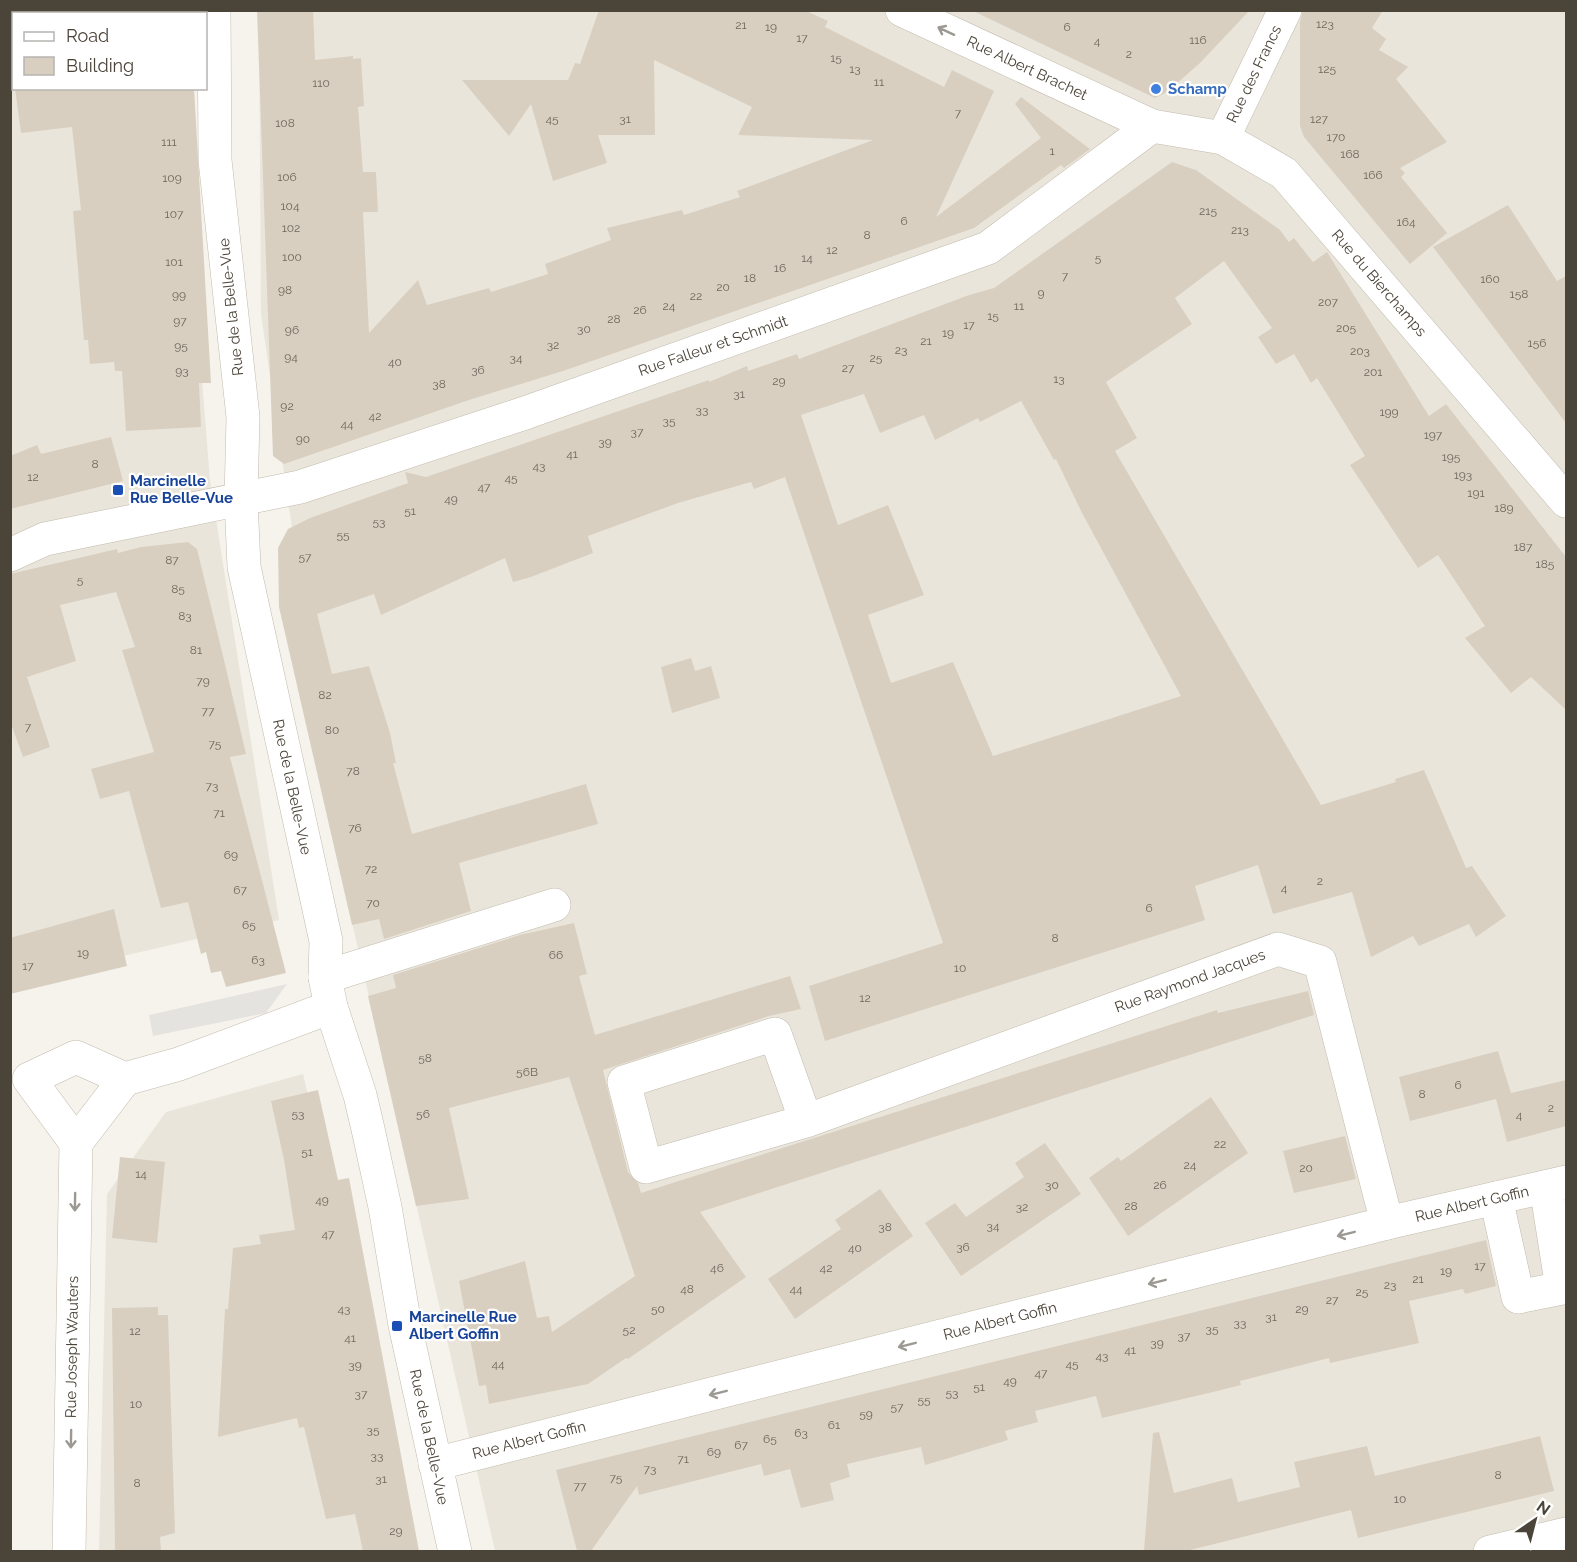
<svg xmlns="http://www.w3.org/2000/svg" width="1577" height="1562" viewBox="0 0 1577 1562" font-family="Raleway,sans-serif">
<rect width="100%" height="100%" fill="#f6f3ec"/>
<g fill="#eae5da">
<polygon points="10,11 173,11 173,13 14,14 14,88 179,89 210,481 279,920 11,982"/>
<polygon points="259,11 1566,11 1566,1551 495,1551 344,887 261,314"/>
<polygon points="303,1074 415,1551 99,1552 107,1194 166,1112"/>
</g>
<polygon fill="#e5e3e0" points="287,984 266,1013 153,1036 149,1015"/>
<g fill="#d8cfc1" fill-rule="evenodd">
<polygon points="257,10 313,10 315,60 353,56 353,59 361,58 364,106 358,107 363,172 376,172 378,212 363,212 369,333 418,280 427,305 489,288 491,292 548,274 545,264 611,240 607,228 682,210 684,215 740,197 737,191 873,140 738,135 752,107 654,60 655,135 598,135 607,163 553,181 531,104 509,136 462,80 568,80 575,63 580,64 599,10 804,10 828,21 825,27 944,87 952,70 994,91 936,217 1041,138 1015,104 1021,97 1090,149 1064,168 1061,165 974,228 563,371 469,400 284,464 273,456"/>
<polygon points="971,10 1250,10 1200,63 1167,92 1155,98"/>
<polygon points="1303,10 1383,10 1372,28 1386,39 1379,50 1408,67 1396,79 1447,142 1400,168 1405,173 1401,177 1447,233 1410,264 1304,137 1300,126 1300,22"/>
<polygon points="15,88 194,88 211,383 199,383 201,427 126,431 122,371 115,371 114,362 90,364 88,340 84,340 73,211 81,210 72,127 21,133"/>
<path d="M 1172,162 L 1196,170 L 1280,230 L 1289,242 L 1294,238 L 1313,262 L 1327,252 L 1429,416 L 1446,404 L 1566,557 L 1566,710 L 1531,677 L 1511,693 L 1465,638 L 1485,626 L 1438,555 L 1418,568 L 1350,465 L 1365,456 L 1317,378 L 1311,383 L 1294,354 L 1276,364 L 1258,337 L 1272,328 L 1224,261 L 1175,298 L 1192,324 L 1106,382 L 1137,438 L 1115,451 L 1321,805 L 1396,782 L 1395,779 L 1424,770 L 1466,868 L 1472,866 L 1506,916 L 1476,937 L 1469,924 L 1419,946 L 1413,936 L 1371,957 L 1352,892 L 1273,914 L 1258,865 L 1195,886 L 1205,920 L 825,1041 L 809,986 L 943,943 L 785,477 L 754,489 L 751,482 L 678,503 L 588,536 L 593,553 L 531,577 L 513,582 L 505,558 L 381,615 L 374,594 L 317,614 L 332,674 L 369,666 L 390,733 L 396,763 L 393,763 L 412,834 L 586,784 L 598,824 L 459,863 L 471,911 L 384,939 L 379,919 L 352,925 L 279,607 L 278,548 L 288,529 L 310,518 L 408,483 L 405,472 L 426,477 L 709,380 L 709,382 L 747,366 L 748,371 L 797,354 L 799,359 L 969,295 L 994,288 ZM 864,394 L 880,433 L 924,415 L 935,440 L 978,418 L 980,422 L 1021,401 L 1054,460 L 1056,459 L 1082,513 L 1181,696 L 993,756 L 953,662 L 891,683 L 868,615 L 924,595 L 888,505 L 838,525 L 801,415 Z"/>
<polygon points="1508,205 1557,281 1566,276 1566,423 1433,247"/>
<polygon points="111,437 123,481 10,509 10,456 37,445 41,454"/>
<polygon points="188,542 197,549 224,660 246,754 230,757 286,973 226,987 221,971 211,973 206,952 201,954 188,902 161,908 129,791 100,799 91,769 154,752 122,650 135,647 116,592 60,605 76,661 27,677 50,747 23,757 10,721 10,574 117,549 118,553 141,547"/>
<polygon points="691,658 695,671 711,666 720,698 672,713 661,667"/>
<polygon points="114,909 127,966 10,994 10,938"/>
<polygon points="574,923 587,974 579,976 595,1035 790,976 801,1009 769,1016 603,1070 628,1172 638,1183 641,1193 1217,1010 1218,1013 1308,991 1314,1015 700,1212 746,1277 628,1359 626,1358 588,1384 489,1404 486,1385 479,1386 459,1281 525,1261 537,1318 549,1316 552,1332 635,1276 569,1077 449,1108 469,1199 416,1206 368,996 396,988 393,975 520,935"/>
<polygon points="1498,1051 1511,1093 1566,1080 1566,1126 1507,1142 1496,1099 1410,1121 1399,1077"/>
<polygon points="318,1090 338,1180 349,1178 419,1551 363,1551 355,1514 326,1519 304,1427 299,1428 297,1418 218,1437 225,1309 228,1309 233,1248 261,1244 259,1235 295,1230 284,1160 271,1101"/>
<polygon points="1211,1097 1248,1153 1128,1236 1089,1178 1118,1157 1121,1161"/>
<polygon points="1345,1136 1356,1179 1294,1193 1283,1151"/>
<polygon points="1045,1143 1081,1194 961,1276 925,1223 955,1203 966,1217 1024,1177 1015,1163"/>
<polygon points="120,1157 165,1162 157,1243 112,1238"/>
<polygon points="880,1189 913,1236 795,1319 768,1279 841,1229 835,1220"/>
<polygon points="1486,1240 1496,1286 1465,1294 1463,1289 1409,1301 1419,1343 1330,1363 1329,1358 1240,1381 1241,1385 1213,1392 1102,1418 1096,1396 1035,1411 1038,1422 1005,1431 1008,1440 946,1459 925,1465 921,1447 847,1464 850,1477 830,1483 834,1500 801,1508 790,1469 764,1476 761,1464 639,1495 637,1486 591,1551 577,1551 556,1470"/>
<polygon points="158,1307 158,1315 168,1315 175,1533 160,1537 161,1551 115,1551 112,1308"/>
<polygon points="1159,1432 1174,1493 1232,1478 1238,1502 1300,1487 1294,1462 1367,1446 1375,1476 1540,1436 1554,1491 1358,1538 1351,1510 1186,1551 1144,1551 1153,1433"/>
</g>
<g fill="none" stroke-linecap="round" stroke-linejoin="round">
<defs>
<g id="minor">
<polyline points="214,10 215,160 243,417 241,500 244,567 326,941 325,977 331,1007 360,1095 368,1129 385,1207 405,1325 455,1552"/>
<polyline points="902,10 1152,126 1223,138 1284,173 1566,501"/>
<polyline points="1223,138 1285,10"/>
<polyline points="10,555 45,539 300,487 525,413 988,248 1152,126"/>
<polyline points="325,977 554,905"/>
<polygon points="76,1057 125,1079 76,1143 29,1079"/>
<polyline points="125,1079 179,1064 331,1007"/>
<polyline points="806,1121 775,1034 624,1082 646,1167 806,1121 1278,949 1320,962 1387,1223"/>
<polyline points="1496,1198 1518,1297 1562,1288 1546,1187"/>
<polyline points="435,1464 1387,1223 1566,1182"/>
<polyline points="69,1552 76,1143"/>
<polyline points="1490,1552 1566,1534"/>
</g>
</defs>
<use href="#minor" stroke="#c2bbae" stroke-width="34"/>
<use href="#minor" stroke="#fff" stroke-width="33"/>
</g>
<defs><path id="oneway-shaft" d="M-6 0H5M1.5-3L5.5 0L1.5 3" fill="none" stroke-width="1.6" stroke-linecap="round" stroke-linejoin="round" transform="scale(1.5)"/></defs>
<g stroke="#9c9892">
<use href="#oneway-shaft" transform="translate(946 31) rotate(-155)"/>
<use href="#oneway-shaft" transform="translate(75 1202) rotate(91)"/>
<use href="#oneway-shaft" transform="translate(1346 1234) rotate(166)"/>
<use href="#oneway-shaft" transform="translate(1157 1282) rotate(166)"/>
<use href="#oneway-shaft" transform="translate(907 1345) rotate(166)"/>
<use href="#oneway-shaft" transform="translate(718 1393) rotate(166)"/>
<use href="#oneway-shaft" transform="translate(71 1439) rotate(91)"/>
</g>
<circle fill="#3f7fe0" stroke="#fff" stroke-width="2" cx="1156" cy="89" r="6"/>
<g fill="#1a4fb4" stroke="#fff" stroke-width="2">
<rect x="112" y="484" width="12" height="12" rx="3"/>
<rect x="391" y="1320" width="12" height="12" rx="3"/>
</g>
<g text-anchor="middle" stroke-width="4.5" stroke-linejoin="round" paint-order="stroke">
<g font-size="12" fill="#6e675b">
<text x="1325" y="28">123</text>
<text x="741" y="29">21</text>
<text x="771" y="31">19</text>
<text x="1067" y="31">6</text>
<text x="802" y="42">17</text>
<text x="1198" y="44">116</text>
<text x="1097" y="45">4</text>
<text x="1129" y="58">2</text>
<text x="836" y="62">15</text>
<text x="855" y="73">13</text>
<text x="1327" y="73">125</text>
<text x="879" y="86">11</text>
<text x="321" y="87">110</text>
<text x="958" y="117">7</text>
<text x="552" y="123">45</text>
<text x="625" y="123">31</text>
<text x="1319" y="123">127</text>
<text x="285" y="127">108</text>
<text x="1336" y="141">170</text>
<text x="169" y="146">111</text>
<text x="1052" y="155">1</text>
<text x="1350" y="158">168</text>
<text x="1373" y="179">166</text>
<text x="287" y="181">106</text>
<text x="172" y="182">109</text>
<text x="290" y="210">104</text>
<text x="1208" y="215">215</text>
<text x="174" y="218">107</text>
<text x="904" y="225">6</text>
<text x="1406" y="226">164</text>
<text x="291" y="232">102</text>
<text x="1240" y="234">213</text>
<text x="867" y="239">8</text>
<text x="832" y="254">12</text>
<text x="292" y="261">100</text>
<text x="807" y="262">14</text>
<text x="1098" y="262">5</text>
<text x="174" y="266">101</text>
<text x="780" y="272">16</text>
<text x="1065" y="280">7</text>
<text x="750" y="282">18</text>
<text x="1490" y="283">160</text>
<text x="723" y="291">20</text>
<text x="285" y="294">98</text>
<text x="1041" y="297">9</text>
<text x="1519" y="298">158</text>
<text x="179" y="299">99</text>
<text x="696" y="300">22</text>
<text x="1328" y="306">207</text>
<text x="669" y="310">24</text>
<text x="1019" y="310">11</text>
<text x="640" y="314">26</text>
<text x="993" y="320">15</text>
<text x="614" y="323">28</text>
<text x="180" y="325">97</text>
<text x="969" y="329">17</text>
<text x="1346" y="332">205</text>
<text x="584" y="333">30</text>
<text x="292" y="334">96</text>
<text x="948" y="337">19</text>
<text x="926" y="345">21</text>
<text x="1537" y="347">156</text>
<text x="553" y="349">32</text>
<text x="181" y="350">95</text>
<text x="901" y="354">23</text>
<text x="1360" y="355">203</text>
<text x="291" y="361">94</text>
<text x="516" y="362">34</text>
<text x="876" y="362">25</text>
<text x="395" y="366">40</text>
<text x="848" y="372">27</text>
<text x="478" y="374">36</text>
<text x="182" y="375">93</text>
<text x="1373" y="376">201</text>
<text x="1059" y="383">13</text>
<text x="779" y="385">29</text>
<text x="439" y="388">38</text>
<text x="739" y="398">31</text>
<text x="287" y="410">92</text>
<text x="702" y="414">33</text>
<text x="1389" y="416">199</text>
<text x="375" y="420">42</text>
<text x="669" y="425">35</text>
<text x="347" y="428">44</text>
<text x="637" y="436">37</text>
<text x="1433" y="439">197</text>
<text x="303" y="443">90</text>
<text x="605" y="446">39</text>
<text x="572" y="458">41</text>
<text x="1451" y="461">195</text>
<text x="95" y="468">8</text>
<text x="539" y="470">43</text>
<text x="1463" y="479">193</text>
<text x="33" y="481">12</text>
<text x="511" y="482">45</text>
<text x="484" y="491">47</text>
<text x="1476" y="497">191</text>
<text x="451" y="503">49</text>
<text x="1504" y="512">189</text>
<text x="410" y="515">51</text>
<text x="379" y="526">53</text>
<text x="343" y="539">55</text>
<text x="1523" y="551">187</text>
<text x="305" y="561">57</text>
<text x="172" y="564">87</text>
<text x="1545" y="568">185</text>
<text x="80" y="584">5</text>
<text x="178" y="593">85</text>
<text x="185" y="620">83</text>
<text x="196" y="654">81</text>
<text x="203" y="685">79</text>
<text x="325" y="699">82</text>
<text x="208" y="715">77</text>
<text x="28" y="731">7</text>
<text x="332" y="734">80</text>
<text x="215" y="748">75</text>
<text x="353" y="775">78</text>
<text x="212" y="790">73</text>
<text x="219" y="817">71</text>
<text x="355" y="832">76</text>
<text x="231" y="859">69</text>
<text x="371" y="873">72</text>
<text x="1320" y="885">2</text>
<text x="1284" y="892">4</text>
<text x="240" y="894">67</text>
<text x="373" y="907">70</text>
<text x="1149" y="912">6</text>
<text x="249" y="929">65</text>
<text x="1055" y="942">8</text>
<text x="83" y="957">19</text>
<text x="556" y="959">66</text>
<text x="258" y="964">63</text>
<text x="28" y="970">17</text>
<text x="960" y="972">10</text>
<text x="865" y="1002">12</text>
<text x="425" y="1062">58</text>
<text x="527" y="1076">56B</text>
<text x="1458" y="1089">6</text>
<text x="1422" y="1098">8</text>
<text x="1551" y="1112">2</text>
<text x="298" y="1118">53</text>
<text x="423" y="1118">56</text>
<text x="1519" y="1119">4</text>
<text x="1220" y="1148">22</text>
<text x="307" y="1156">51</text>
<text x="1190" y="1169">24</text>
<text x="1306" y="1172">20</text>
<text x="141" y="1178">14</text>
<text x="1052" y="1189">30</text>
<text x="1160" y="1189">26</text>
<text x="322" y="1204">49</text>
<text x="1131" y="1210">28</text>
<text x="1022" y="1211">32</text>
<text x="993" y="1230">34</text>
<text x="885" y="1231">38</text>
<text x="328" y="1238">47</text>
<text x="963" y="1251">36</text>
<text x="855" y="1252">40</text>
<text x="1480" y="1270">17</text>
<text x="717" y="1272">46</text>
<text x="826" y="1272">42</text>
<text x="1446" y="1275">19</text>
<text x="1418" y="1283">21</text>
<text x="1390" y="1289">23</text>
<text x="687" y="1293">48</text>
<text x="796" y="1293">44</text>
<text x="1362" y="1296">25</text>
<text x="1332" y="1304">27</text>
<text x="344" y="1313">43</text>
<text x="658" y="1313">50</text>
<text x="1302" y="1313">29</text>
<text x="1271" y="1321">31</text>
<text x="1240" y="1327">33</text>
<text x="1212" y="1333">35</text>
<text x="629" y="1334">52</text>
<text x="135" y="1335">12</text>
<text x="1184" y="1340">37</text>
<text x="350" y="1342">41</text>
<text x="1157" y="1347">39</text>
<text x="1130" y="1354">41</text>
<text x="1102" y="1360">43</text>
<text x="498" y="1368">44</text>
<text x="1072" y="1368">45</text>
<text x="355" y="1369">39</text>
<text x="1041" y="1377">47</text>
<text x="1010" y="1385">49</text>
<text x="979" y="1391">51</text>
<text x="952" y="1397">53</text>
<text x="361" y="1398">37</text>
<text x="924" y="1404">55</text>
<text x="136" y="1408">10</text>
<text x="897" y="1411">57</text>
<text x="866" y="1418">59</text>
<text x="834" y="1429">61</text>
<text x="373" y="1434">35</text>
<text x="801" y="1437">63</text>
<text x="770" y="1443">65</text>
<text x="741" y="1449">67</text>
<text x="714" y="1456">69</text>
<text x="377" y="1460">33</text>
<text x="683" y="1463">71</text>
<text x="650" y="1473">73</text>
<text x="1498" y="1479">8</text>
<text x="616" y="1482">75</text>
<text x="381" y="1483">31</text>
<text x="137" y="1487">8</text>
<text x="580" y="1490">77</text>
<text x="1400" y="1503">10</text>
<text x="396" y="1535">29</text>
</g>
<g font-size="15" fill="#4b4439" stroke="#fff">
<text transform="translate(1027 68) rotate(25)" y="5">Rue Albert Brachet</text>
<text transform="translate(1254 74) rotate(-64)" y="5">Rue des Francs</text>
<text transform="translate(1379 283) rotate(49)" y="5">Rue du Bierchamps</text>
<text transform="translate(231 307) rotate(-96)" y="5">Rue de la Belle-Vue</text>
<text transform="translate(713 346) rotate(-19)" y="5">Rue Falleur et Schmidt</text>
<text transform="translate(292 787) rotate(78)" y="5">Rue de la Belle-Vue</text>
<text transform="translate(1190 981) rotate(-20)" y="5">Rue Raymond Jacques</text>
<text transform="translate(1472 1204) rotate(-13)" y="5">Rue Albert Goffin</text>
<text transform="translate(1000 1321) rotate(-14)" y="5">Rue Albert Goffin</text>
<text transform="translate(72 1347) rotate(-89)" y="5">Rue Joseph Wauters</text>
<text transform="translate(429 1437) rotate(78)" y="5">Rue de la Belle-Vue</text>
<text transform="translate(529 1440) rotate(-14)" y="5">Rue Albert Goffin</text>
</g>
<g font-size="15" font-weight="bold" fill="#366cbe" stroke="#fff" text-anchor="start">
<text x="1168" y="94">Schamp</text>
</g>
<g font-size="15" font-weight="bold" fill="#164399" stroke="#fff" text-anchor="start">
<text x="130" y="486">Marcinelle<tspan x="130" dy="17">Rue Belle-Vue</tspan></text>
<text x="409" y="1322">Marcinelle Rue<tspan x="409" dy="17">Albert Goffin</tspan></text>
</g>
</g>
<rect width="1577" height="1562" fill="none" stroke="#4b4439" stroke-width="24"/>
<rect x="12" y="12" width="195" height="78" fill="#ffffff" stroke="#b7b4b0" stroke-width="1.5"/>
<rect x="24" y="32" width="30" height="9" fill="#ffffff" stroke="#b7b4b0" stroke-width="1.5"/>
<text x="66" y="42" font-size="18" fill="#4b4439">Road</text>
<rect x="24" y="57" width="30" height="18" fill="#d8cfc1" stroke="#b7b4b0" stroke-width="1.5"/>
<text x="66" y="72" font-size="18" fill="#4b4439">Building</text>
<g transform="translate(1535 1520) rotate(35)" stroke="#ffffff" stroke-width="4.5" paint-order="stroke">
<path d="M0-4.5L10 22L0 15L-10 22Z" fill="#4b4439"/>
<text y="-9" font-size="16" font-weight="bold" text-anchor="middle" fill="#4b4439">N</text>
</g>
</svg>
